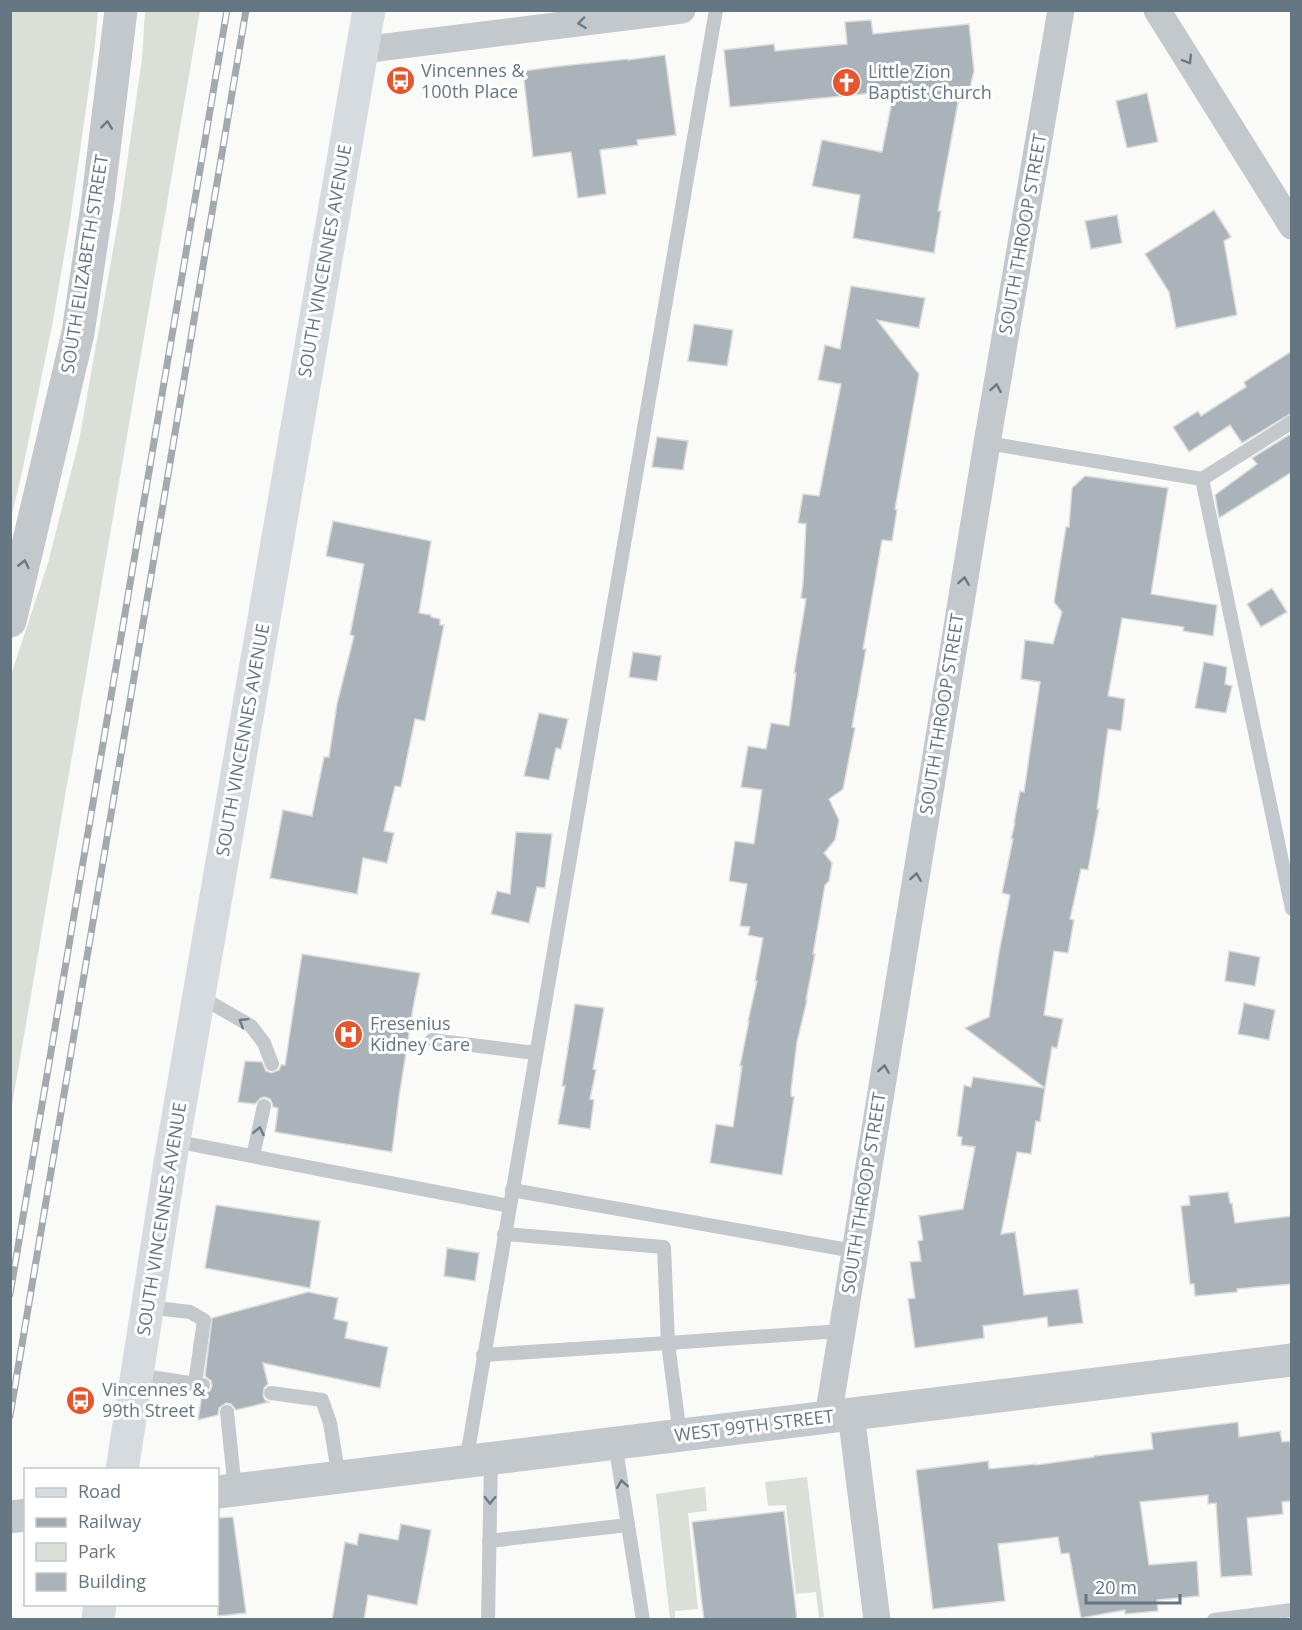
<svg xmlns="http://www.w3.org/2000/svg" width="1302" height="1630" viewBox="0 0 1302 1630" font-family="'Open Sans',sans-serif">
<rect width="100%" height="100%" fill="#fafaf8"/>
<g fill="#dadfd7">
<polygon points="11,10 98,11 95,45 70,221 52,326 21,477 11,518"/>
<polygon points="145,11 200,11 11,1111 11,675 48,563 79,441 120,211 142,59"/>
<polygon points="807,1477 824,1617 819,1618 816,1592 796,1594 786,1505 768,1506 765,1482"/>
<polygon points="705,1487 707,1511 688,1513 698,1609 675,1611 675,1619 670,1619 656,1494"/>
</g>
<g fill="#aab3b9" stroke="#dcdcda" stroke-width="1.5">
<polygon points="871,20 873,34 969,24 974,71 968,96 959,97 938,211 941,211 934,253 853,238 860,195 812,186 822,140 882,152 894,91 730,107 724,50 774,44 775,51 847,44 845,22"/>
<polygon points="665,55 676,135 637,140 638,145 600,150 606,194 578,198 571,152 533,157 523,71 561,66 628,59 628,60"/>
<polygon points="1147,93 1158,142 1127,148 1116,101"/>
<polygon points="1214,210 1231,237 1224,241 1237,315 1176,328 1169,292 1145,254"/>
<polygon points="1117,215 1122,243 1091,249 1085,221"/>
<polygon points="851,286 925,298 919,328 877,320 919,374 895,509 897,510 892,541 882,540 863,649 866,649 852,727 855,728 843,789 829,799 839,820 835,840 824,853 832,863 829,881 825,885 813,954 815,954 806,1000 807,1000 797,1042 791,1090 791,1096 794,1097 782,1175 710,1163 716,1124 733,1127 742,1066 740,1066 749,1021 748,1021 757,981 755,981 763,938 748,935 750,927 740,926 747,884 729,881 735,841 754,844 762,790 741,787 748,746 766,749 771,723 789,726 796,673 794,673 806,599 801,598 803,584 806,524 798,523 803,494 819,496 841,384 818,380 825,345 840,349"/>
<polygon points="694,324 733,330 727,366 688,361"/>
<polygon points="1292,351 1292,413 1242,443 1230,425 1189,452 1173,427 1198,411 1201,416 1246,387 1244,382"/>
<polygon points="1292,433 1292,472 1219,518 1215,495 1257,464 1252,458"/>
<polygon points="657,437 688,441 683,470 652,467"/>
<polygon points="1085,476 1168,488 1151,594 1217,605 1213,636 1183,631 1184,627 1122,618 1108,696 1125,699 1121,731 1108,729 1097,809 1099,809 1088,870 1081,869 1070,919 1074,920 1068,953 1054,951 1044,1015 1063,1019 1057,1048 1052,1047 1045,1088 965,1028 989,1017 999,953 1010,895 1002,893 1013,839 1011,839 1015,823 1014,823 1020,791 1024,792 1040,682 1021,679 1025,640 1053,644 1062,612 1054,602 1066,527 1069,527 1072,488"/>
<polygon points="333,521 431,541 419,613 431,615 431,617 440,619 440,625 444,625 425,721 415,719 401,787 395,786 384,831 394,833 387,863 363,858 357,894 270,878 283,810 312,816 324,757 329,757 337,704 354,636 350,635 364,564 326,556"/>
<polygon points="1272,588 1287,612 1261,627 1247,604"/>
<polygon points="633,652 661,656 657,681 629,677"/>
<polygon points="1204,662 1227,667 1225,684 1232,686 1226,713 1195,708"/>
<polygon points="539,713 568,719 561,749 556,748 549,780 524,776"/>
<polygon points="516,832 552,834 545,888 537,887 529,923 491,914 497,891 510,894"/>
<polygon points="1229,951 1260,957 1255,986 1225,981"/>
<polygon points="302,954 420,973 413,1008 399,1097 392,1152 275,1132 278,1108 273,1107 272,1103 270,1099 265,1097 261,1098 255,1104 238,1102 245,1061 262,1062 266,1071 271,1073 279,1070 281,1065 285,1065"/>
<polygon points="1244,1003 1275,1010 1269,1040 1238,1034"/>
<polygon points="575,1004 604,1008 593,1069 596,1070 590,1099 594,1100 590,1129 558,1124 565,1086 562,1086"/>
<polygon points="973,1077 1045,1088 1040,1122 1036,1121 1031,1154 1017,1152 1001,1234 1015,1232 1024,1295 1078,1289 1083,1323 1048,1327 1047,1317 983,1326 984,1338 915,1348 908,1299 915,1298 910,1262 921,1261 918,1241 923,1240 919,1216 963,1209 975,1147 961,1145 962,1137 957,1136 964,1085 971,1087"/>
<polygon points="1228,1192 1230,1203 1232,1203 1235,1223 1292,1216 1292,1284 1237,1289 1237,1292 1195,1296 1194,1284 1190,1284 1181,1206 1190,1205 1189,1196"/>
<polygon points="216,1205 320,1221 310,1288 205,1268"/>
<polygon points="447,1248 479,1253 475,1281 444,1276"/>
<polygon points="308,1292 338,1298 334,1319 348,1322 345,1338 388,1347 380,1388 263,1363 268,1384 264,1388 263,1396 265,1400 269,1402 236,1410 231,1404 226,1403 219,1408 218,1415 198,1420 202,1394 210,1391 212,1386 211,1381 205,1376 212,1318"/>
<polygon points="1238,1422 1239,1437 1280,1431 1282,1442 1290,1441 1292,1455 1292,1501 1282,1502 1283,1514 1247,1518 1252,1575 1221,1577 1216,1503 1208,1504 1208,1495 1140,1502 1149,1565 1197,1561 1199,1596 1157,1600 1158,1611 1125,1614 1125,1610 1081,1618 1069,1553 1061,1554 1058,1537 998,1544 1005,1601 933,1609 916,1470 988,1461 989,1469 1036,1464 1036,1465 1094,1457 1094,1456 1153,1449 1151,1433"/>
<polygon points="784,1511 797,1620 704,1620 692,1522"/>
<polygon points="233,1517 246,1613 218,1616 218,1518"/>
<polygon points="401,1524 431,1530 417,1605 368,1595 364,1620 332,1620 345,1542 357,1545 359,1533 398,1540"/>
</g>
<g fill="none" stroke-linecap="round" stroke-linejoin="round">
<g stroke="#c3c8cc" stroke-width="14">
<polyline points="987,443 1202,479 1292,422"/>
<polyline points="1202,479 1292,909"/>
<polyline points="199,996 251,1026 264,1043 272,1064"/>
<polyline points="432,1040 535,1053"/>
<polyline points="174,1141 509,1206"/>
<polyline points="253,1156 264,1106"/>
<polyline points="512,1190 854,1251"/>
<polyline points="147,1307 190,1312 204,1320 195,1384"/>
<polyline points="483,1355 668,1343 664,1247 504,1234"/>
<polyline points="137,1375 203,1385"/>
<polyline points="271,1393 322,1400 330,1423 339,1478"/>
<polyline points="227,1412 235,1490"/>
<polyline points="680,1435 668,1343 841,1331"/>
<polyline points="615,1443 643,1620"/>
<polyline points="466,1462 716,10"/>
<polyline points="489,1541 628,1525"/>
<polyline points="488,1620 491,1459"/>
<polyline points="1214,1620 1292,1610"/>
</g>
<g stroke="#c3c8cc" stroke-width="27">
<polyline points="1157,10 1292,226"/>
<polyline points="362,50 682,10"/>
<polyline points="851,1414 877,1620"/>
<polyline points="828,1417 987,443 1061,10"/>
</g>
<g stroke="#c3c8cc" stroke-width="33">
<polyline points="10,621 78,333 98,199 121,10"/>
<polyline points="218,1492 1292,1360"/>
<polyline points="10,1517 26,1515"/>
</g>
<g stroke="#d6dbdf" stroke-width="33">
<polyline points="122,1470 170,1163 369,10"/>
<polyline points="98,1620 100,1604"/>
</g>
<defs>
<g id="rail">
<polyline points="10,1294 227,10"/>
<polyline points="10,1416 246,10"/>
</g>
</defs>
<use href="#rail" stroke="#a2aab0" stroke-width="7"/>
<use href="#rail" stroke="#fff" stroke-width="4.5" stroke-dasharray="14" stroke-linecap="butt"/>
</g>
<defs><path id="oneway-chevron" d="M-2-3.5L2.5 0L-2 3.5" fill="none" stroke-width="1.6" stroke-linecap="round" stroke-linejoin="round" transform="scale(1.5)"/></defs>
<g stroke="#6a7a87">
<use href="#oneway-chevron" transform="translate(582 23) rotate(173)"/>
<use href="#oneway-chevron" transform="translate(1188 60) rotate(58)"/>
<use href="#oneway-chevron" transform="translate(107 125) rotate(-83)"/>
<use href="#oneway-chevron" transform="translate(996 388) rotate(-80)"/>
<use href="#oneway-chevron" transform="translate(24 564) rotate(-77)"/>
<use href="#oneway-chevron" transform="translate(964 581) rotate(-81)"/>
<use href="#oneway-chevron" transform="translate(916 877) rotate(-81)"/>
<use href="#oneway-chevron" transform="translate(243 1022) rotate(-148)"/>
<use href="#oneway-chevron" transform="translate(884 1069) rotate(-81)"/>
<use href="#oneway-chevron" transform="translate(259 1131) rotate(-78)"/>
<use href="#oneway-chevron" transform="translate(622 1484) rotate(-99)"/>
<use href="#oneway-chevron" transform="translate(490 1500) rotate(91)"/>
</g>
<defs>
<symbol id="bus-disc" viewBox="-11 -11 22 22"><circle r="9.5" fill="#e4572e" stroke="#fff"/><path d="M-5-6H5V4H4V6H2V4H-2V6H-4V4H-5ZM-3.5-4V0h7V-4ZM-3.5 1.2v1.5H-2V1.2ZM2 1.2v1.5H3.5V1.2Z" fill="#fff"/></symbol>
<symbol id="church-disc" viewBox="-11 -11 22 22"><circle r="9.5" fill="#e4572e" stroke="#fff"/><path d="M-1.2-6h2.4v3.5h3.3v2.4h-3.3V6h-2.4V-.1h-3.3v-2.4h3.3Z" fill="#fff"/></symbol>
<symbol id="hospital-disc" viewBox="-11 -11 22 22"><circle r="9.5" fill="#e4572e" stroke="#fff"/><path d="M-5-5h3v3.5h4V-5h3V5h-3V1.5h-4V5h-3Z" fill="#fff"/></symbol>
</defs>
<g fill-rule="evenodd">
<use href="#bus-disc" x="384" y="64" width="33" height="33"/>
<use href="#church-disc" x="830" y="66" width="33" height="33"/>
<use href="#hospital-disc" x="332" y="1018" width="33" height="33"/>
<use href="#bus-disc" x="64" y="1384" width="33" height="33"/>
</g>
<g text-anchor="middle" stroke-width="6" stroke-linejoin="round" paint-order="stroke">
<g font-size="18" fill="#657683" stroke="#fff" text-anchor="start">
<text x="421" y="77">Vincennes &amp;<tspan x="421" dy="21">100th Place</tspan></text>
<text x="868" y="78">Little Zion<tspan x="868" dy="21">Baptist Church</tspan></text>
<text x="370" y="1030">Fresenius<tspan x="370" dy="21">Kidney Care</tspan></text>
<text x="102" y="1396">Vincennes &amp;<tspan x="102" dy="21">99th Street</tspan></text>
</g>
<g font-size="18" fill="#657683" stroke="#fff">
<text transform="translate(1023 234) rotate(-80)" y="6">SOUTH THROOP STREET</text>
<text transform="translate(325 261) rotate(-80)" y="6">SOUTH VINCENNES AVENUE</text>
<text transform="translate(85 264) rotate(-81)" y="6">SOUTH ELIZABETH STREET</text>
<text transform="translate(942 714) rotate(-81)" y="6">SOUTH THROOP STREET</text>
<text transform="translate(243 740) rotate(-80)" y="6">SOUTH VINCENNES AVENUE</text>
<text transform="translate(864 1193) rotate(-81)" y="6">SOUTH THROOP STREET</text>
<text transform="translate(162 1219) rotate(-81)" y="6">SOUTH VINCENNES AVENUE</text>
<text transform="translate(754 1426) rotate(-7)" y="6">WEST 99TH STREET</text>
</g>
</g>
<rect width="1302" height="1630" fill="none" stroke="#657683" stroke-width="24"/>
<rect x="24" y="1468" width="195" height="138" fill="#ffffff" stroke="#c1c8cd" stroke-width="1.5"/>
<rect x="36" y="1488" width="30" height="9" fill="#d6dbdf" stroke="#c1c8cd" stroke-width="1.5"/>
<text x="78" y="1498" font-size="18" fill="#657683">Road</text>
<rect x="36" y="1518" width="30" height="9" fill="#a2aab0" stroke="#c1c8cd" stroke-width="1.5"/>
<text x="78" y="1528" font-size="18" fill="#657683">Railway</text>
<rect x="36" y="1543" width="30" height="18" fill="#dadfd7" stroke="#c1c8cd" stroke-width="1.5"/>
<text x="78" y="1558" font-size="18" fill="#657683">Park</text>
<rect x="36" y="1573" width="30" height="18" fill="#aab3b9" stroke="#c1c8cd" stroke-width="1.5"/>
<text x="78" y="1588" font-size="18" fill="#657683">Building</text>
<path d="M1086 1594v9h94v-9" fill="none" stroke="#657683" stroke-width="3"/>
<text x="1095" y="1594" font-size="18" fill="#657683" stroke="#ffffff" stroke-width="4.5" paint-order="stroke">20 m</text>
</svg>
